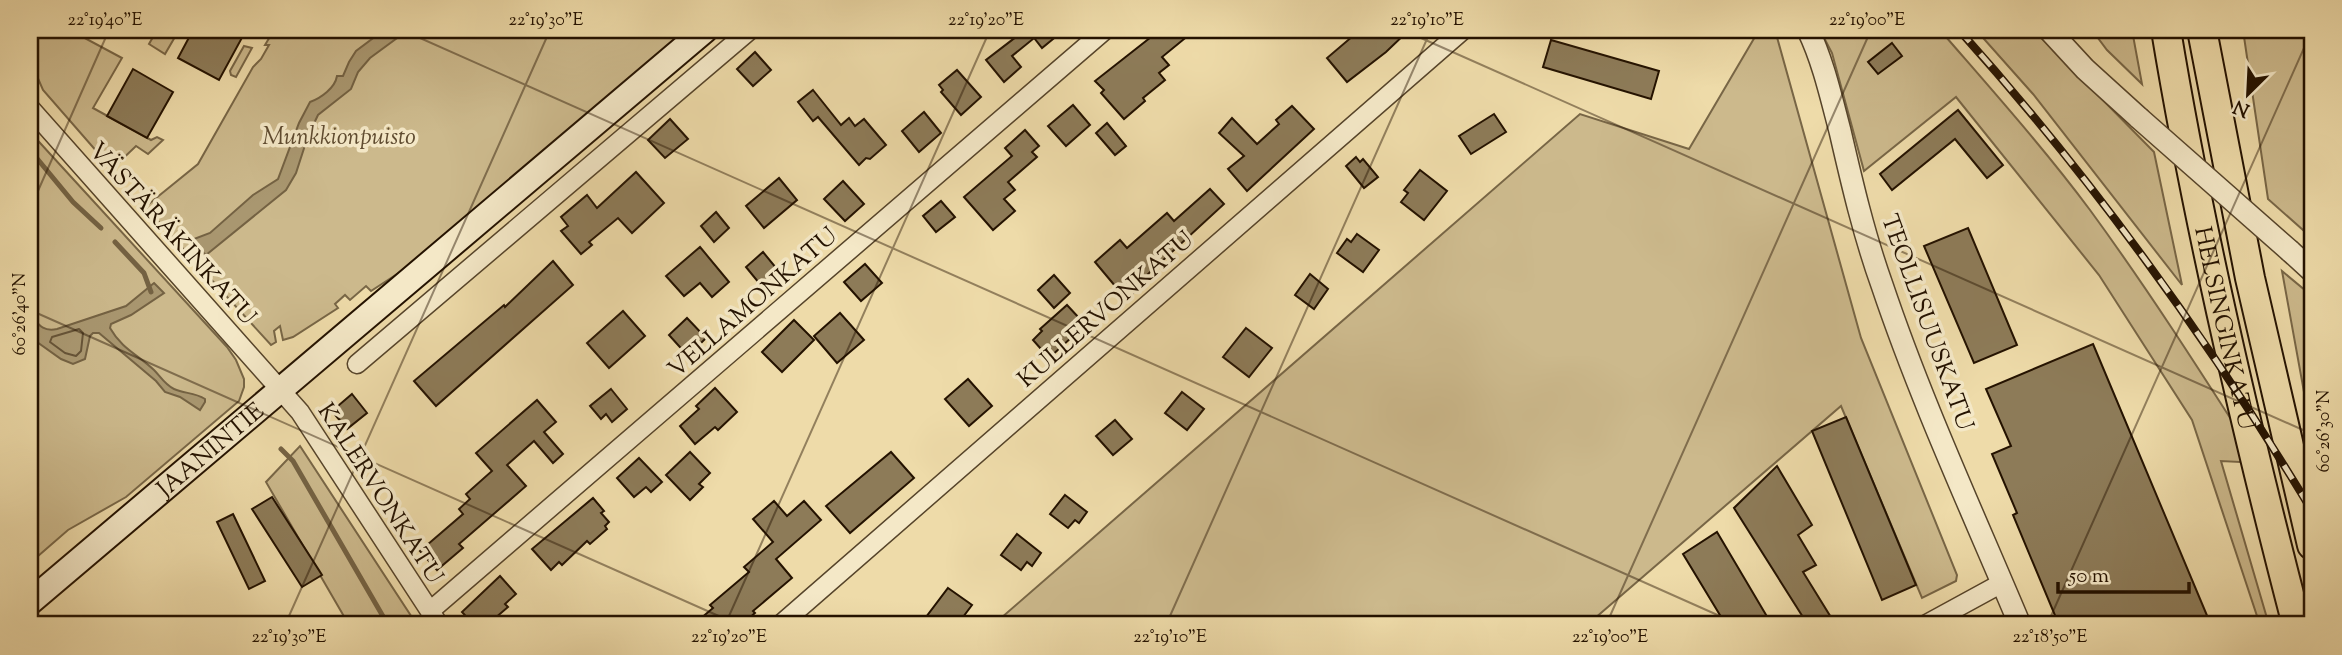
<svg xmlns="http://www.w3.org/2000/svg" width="2342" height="655" viewBox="0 0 2342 655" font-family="'Sorts Mill Goudy',serif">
<rect width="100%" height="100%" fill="#eedba9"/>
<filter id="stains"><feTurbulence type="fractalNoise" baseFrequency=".00286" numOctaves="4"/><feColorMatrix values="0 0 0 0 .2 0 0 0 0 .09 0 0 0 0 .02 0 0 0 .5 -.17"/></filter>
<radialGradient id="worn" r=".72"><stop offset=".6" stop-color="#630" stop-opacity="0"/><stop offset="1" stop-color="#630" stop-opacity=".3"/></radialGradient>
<g fill="#ccb98c" stroke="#786646" stroke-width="2">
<polygon points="30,30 81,30 79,35 122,58 93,108 151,140 157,137 163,140 148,154 136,146 112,169 43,90 30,60"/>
<polygon points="157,30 179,30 165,54 149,44"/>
<polygon points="274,30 689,30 417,261 371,291 366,286 350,300 345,295 335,304 338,308 293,337 283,340 280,326 274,331 276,342 271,345 145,207 198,164 253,67 261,59 269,45 265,45"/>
<polygon points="1759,30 1775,30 1861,338 1957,575 1956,581 1922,598 1841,406 1587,625 993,625 1580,114 1689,149"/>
<path d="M 1820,30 L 1940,30 C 1991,89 2043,147 2090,210 C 2150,292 2204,377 2259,463 L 2221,461 L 2269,625 L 2260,625 L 2192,420 L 2099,275 L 1956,97 L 1864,171 L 1832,53 Z"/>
<polygon points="1976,30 2034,30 2154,152 2182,285 2033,94"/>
<polygon points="2092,30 2132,30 2142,84 2107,50"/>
<polygon points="2243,30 2312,30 2312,238 2268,199"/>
<polygon points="244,46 252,48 236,77 231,75 230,71"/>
<polygon points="30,132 227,347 236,360 244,379 244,387 239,401 126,497 68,530 30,563"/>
<polygon points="2282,271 2312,296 2312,436"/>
<polygon points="300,446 417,625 349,625 266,482"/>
</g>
<g fill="#a99770" stroke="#746243" stroke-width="2">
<path d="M 384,30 L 408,30 L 370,58 L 358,72 L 351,89 L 318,115 L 308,136 L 296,173 L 286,190 L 206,255 L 193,244 L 194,239 L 210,233 L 253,195 L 278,179 L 299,123 L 310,102 C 321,98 335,88 337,76 L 343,76 L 349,62 L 356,51 Z"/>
<path d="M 154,283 L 164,293 L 131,315 L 111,324 L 110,328 C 122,349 137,354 154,370 C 160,376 165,385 174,389 C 185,394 194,392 205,399 L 205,402 L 200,410 L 180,397 L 165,392 L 156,381 L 99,333 L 93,333 L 90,336 L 85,359 L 73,364 L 61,359 L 30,337 L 30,315 C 39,325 43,332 57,329 L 126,306 Z"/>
</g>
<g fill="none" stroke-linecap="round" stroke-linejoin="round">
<polygon stroke="#665438" stroke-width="2" points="79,329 83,333 81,351 76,356 65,353 50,342 52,337"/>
<g stroke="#746243" stroke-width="5">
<polyline points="30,150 73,202 101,228"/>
<polyline points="115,242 144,273 151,292"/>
<polyline points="281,449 293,461 388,625"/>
</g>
</g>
<g fill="#8d7b58" stroke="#241200" stroke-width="2">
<polygon points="193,30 237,30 244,34 219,80 178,58"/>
<polygon points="1025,30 1033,39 1012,56 1021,67 1004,82 986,60"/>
<polygon points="1028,30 1064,30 1042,48"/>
<polygon points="1160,30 1195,30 1162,57 1169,65 1159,73 1165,80 1143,98 1145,101 1124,119 1101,93 1104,90 1095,81"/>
<polygon points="1360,30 1409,30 1386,52 1347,82 1327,58"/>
<polygon points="1551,40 1659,71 1651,99 1543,67"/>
<polygon points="1892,43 1902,56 1878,74 1868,62"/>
<polygon points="755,52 771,70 753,86 737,69"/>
<polygon points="133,69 173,92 147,138 107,116"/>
<polygon points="957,70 981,97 961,115 941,92 943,90 939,85"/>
<polygon points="813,90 841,125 849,118 855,126 864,119 886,145 870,159 866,158 859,165 818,117 813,121 798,102"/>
<polygon points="1073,105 1090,125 1066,146 1048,126"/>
<polygon points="1292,106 1314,129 1247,191 1228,169 1244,156 1219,133 1232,118 1257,144 1279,124 1276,120"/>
<polygon points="1958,110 2003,165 1987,178 1955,139 1892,190 1880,174"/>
<polygon points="924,112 941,133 919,152 902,131"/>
<polygon points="1494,114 1506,132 1471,154 1459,136"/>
<polygon points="670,119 688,139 665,158 648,140"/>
<polygon points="1107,123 1126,146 1115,155 1096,133"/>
<polygon points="1025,130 1039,146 1032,152 1037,157 1008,182 1015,190 1004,199 1015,211 993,230 964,197 1012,156 1005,148"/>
<polygon points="1356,157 1360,162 1363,159 1378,177 1364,188 1346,166"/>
<polygon points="1420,170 1447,191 1424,220 1401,202 1408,193 1404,190"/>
<polygon points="636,172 664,203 632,233 618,218 589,242 592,245 581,254 561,231 568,226 561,217 587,195 597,208"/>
<polygon points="779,178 797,200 764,228 746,206"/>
<polygon points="843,181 864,204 845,221 824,199"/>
<polygon points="1210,189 1224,204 1148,274 1151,278 1126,299 1095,262 1120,240 1127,248 1167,213 1174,221"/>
<polygon points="941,201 955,217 936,232 923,216"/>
<polygon points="716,212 729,228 714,242 701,226"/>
<polygon points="1968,228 2017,345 1974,363 1924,246"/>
<polygon points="1357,234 1379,250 1363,272 1337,253 1347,239 1351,242"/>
<polygon points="700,247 729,282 712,297 700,283 684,296 666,276"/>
<polygon points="763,252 781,274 764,289 746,267"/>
<polygon points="553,261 573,285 436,406 414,381 504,305 505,307"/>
<polygon points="865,264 882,283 861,301 844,282"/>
<polygon points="1310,274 1328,289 1314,309 1295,295"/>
<polygon points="1054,275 1070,293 1054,308 1038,290"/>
<polygon points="1067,305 1080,319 1067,331 1072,337 1049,358 1033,340 1042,331 1040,329"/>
<polygon points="623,311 645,336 609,368 587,343"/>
<polygon points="840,313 864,340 837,363 814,336"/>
<polygon points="687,318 706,338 688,356 669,335"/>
<polygon points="794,320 814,340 782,372 762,352"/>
<polygon points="1246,328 1272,348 1249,377 1223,357"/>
<polygon points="2093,344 2211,625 2059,625 2013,515 2017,513 1992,454 2011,446 1986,389"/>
<polygon points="968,379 992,406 969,426 945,399"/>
<polygon points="715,388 737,412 718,430 715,427 695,444 680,426 699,409 696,406"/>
<polygon points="611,389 627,409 612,422 606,414 601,419 590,406"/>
<polygon points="1182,392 1204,409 1187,430 1165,413"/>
<polygon points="352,394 367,413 347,429 332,411"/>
<polygon points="537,400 556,422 544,432 563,454 553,463 534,441 507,465 526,486 459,544 463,548 437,570 420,551 463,514 459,509 470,499 466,494 492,471 476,453"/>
<polygon points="1846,417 1916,585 1882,600 1812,431"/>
<polygon points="1115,420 1132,439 1113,455 1096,436"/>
<polygon points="690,452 710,473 699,484 703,487 690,500 666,475"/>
<polygon points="891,452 914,478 850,533 826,506"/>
<polygon points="639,458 662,482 651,492 646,487 634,497 617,478"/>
<polygon points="1777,466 1812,525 1798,535 1816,565 1803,572 1832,619 1821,625 1808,625 1734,508"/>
<polygon points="1065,495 1087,512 1079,523 1075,520 1068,528 1050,514"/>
<polygon points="272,497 322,575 302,587 252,509"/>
<polygon points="593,498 604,511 601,513 609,522 605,526 607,529 590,544 587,541 562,565 559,562 551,570 532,549"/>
<polygon points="774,501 787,516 804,501 821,520 776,559 792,578 753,611 755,613 741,625 693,625 713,608 710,605 749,572 744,567 773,542 753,519"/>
<polygon points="233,514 265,581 249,589 217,522"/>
<polygon points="1717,532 1772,625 1726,625 1683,554"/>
<polygon points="1017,534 1041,553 1032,566 1027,562 1021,570 1001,555"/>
<polygon points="500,576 516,594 505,604 508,607 487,625 474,625 462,612"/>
<polygon points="948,588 972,605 957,625 920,625"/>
</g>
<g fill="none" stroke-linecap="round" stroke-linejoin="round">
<defs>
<g id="minor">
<polyline points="30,108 300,412 439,625"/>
<polyline points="357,364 750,30"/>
<polyline points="430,611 1105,30"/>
<polyline points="780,625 1463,30"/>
<polyline points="1925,625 2002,583"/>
</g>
<g id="tertiary">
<path d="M 1808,30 C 1823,61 1831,97 1840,131 C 1852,183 1864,235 1882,285 C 1921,401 1973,513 2020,625"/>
<polyline points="2049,30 2085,69 2139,118"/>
<polyline points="2290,251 2312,271"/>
</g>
<g id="secondary">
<path id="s1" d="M 30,602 L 705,30"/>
</g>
<g id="trunk">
<path id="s2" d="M 2166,30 C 2199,230 2246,429 2297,625"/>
<polyline points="2202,30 2250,278 2312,545"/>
</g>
</defs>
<use href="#minor" stroke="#56442a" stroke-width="21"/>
<use href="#tertiary" stroke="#56442a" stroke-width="24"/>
<use href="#secondary" stroke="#241200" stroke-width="28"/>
<use href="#trunk" stroke="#241200" stroke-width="32"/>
<use href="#minor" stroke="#f4e8c7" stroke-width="18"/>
<use href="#tertiary" stroke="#f4e8c7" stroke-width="21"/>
<use href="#secondary" stroke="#f4e8c7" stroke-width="24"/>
<use href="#trunk" stroke="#eedba9" stroke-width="28"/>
<defs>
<path id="rail" d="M 1959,30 C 2092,178 2209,340 2312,511"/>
</defs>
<use href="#rail" stroke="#241200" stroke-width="8"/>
<use href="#rail" stroke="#f4e8c7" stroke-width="5" stroke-dasharray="16" stroke-linecap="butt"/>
<defs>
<polyline id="tertiary-bridge" points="2139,118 2290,251"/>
</defs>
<use href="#tertiary-bridge" stroke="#56442a" stroke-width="24" stroke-linecap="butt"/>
<use href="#tertiary-bridge" stroke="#f4e8c7" stroke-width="21"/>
</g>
<path fill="none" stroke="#241200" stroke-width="2" stroke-opacity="0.45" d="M 402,30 L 1740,625M 1403,30 L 2312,434M 30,209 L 109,30M 30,310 L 739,625M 285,625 L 550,30M 725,625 L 990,30M 1166,625 L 1431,30M 1606,625 L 1871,30M 2047,625 L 2312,30"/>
<g text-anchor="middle" stroke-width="7" stroke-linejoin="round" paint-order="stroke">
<g font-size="24" font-style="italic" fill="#5f4c31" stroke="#f4e8c7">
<text x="339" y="144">Munkkionpuisto</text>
</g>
<g font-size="24" fill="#241200" stroke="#f4e8c7">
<text transform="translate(173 233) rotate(48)" y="8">VÄSTÄRÄKINKATU</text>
<text transform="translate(752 302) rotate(-41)" y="8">VELLAMONKATU</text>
<text transform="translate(1105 309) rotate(-41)" y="8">KULLERVONKATU</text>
<text transform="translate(1928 322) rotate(70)" y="8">TEOLLISUUSKATU</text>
<text dy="8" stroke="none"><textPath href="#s2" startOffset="304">HELSINGINKATU</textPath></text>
<text dy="8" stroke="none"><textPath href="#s1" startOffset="236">JAANINTIE</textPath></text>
<text transform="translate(381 493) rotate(57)" y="8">KALERVONKATU</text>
</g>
</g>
<rect width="2342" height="655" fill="none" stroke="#eedba9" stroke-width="77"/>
<g transform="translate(2248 94) rotate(204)" stroke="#f4e8c7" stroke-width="5" paint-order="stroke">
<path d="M0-5L12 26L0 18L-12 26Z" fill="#241200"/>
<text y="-10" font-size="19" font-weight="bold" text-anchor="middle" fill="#241200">N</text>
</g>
<path d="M2058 582v10h131v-10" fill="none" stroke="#241200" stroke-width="3.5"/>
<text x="2069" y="582" font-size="21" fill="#241200" stroke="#f4e8c7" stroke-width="5" paint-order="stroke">50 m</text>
<rect x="38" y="38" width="2266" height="578" fill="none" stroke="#241200" stroke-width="2.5"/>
<g font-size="18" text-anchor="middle" fill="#241200">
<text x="105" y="25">22°19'40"E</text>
<text x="546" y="25">22°19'30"E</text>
<text x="986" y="25">22°19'20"E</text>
<text x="1427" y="25">22°19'10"E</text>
<text x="1867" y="25">22°19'00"E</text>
<text transform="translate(19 314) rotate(-90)" y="6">60°26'40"N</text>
<text transform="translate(2323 431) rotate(-90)" y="6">60°26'30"N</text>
<text x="289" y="642">22°19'30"E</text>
<text x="729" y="642">22°19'20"E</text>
<text x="1170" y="642">22°19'10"E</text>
<text x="1610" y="642">22°19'00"E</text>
<text x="2050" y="642">22°18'50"E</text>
</g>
<rect width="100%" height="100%" filter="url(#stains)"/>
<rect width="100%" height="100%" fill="url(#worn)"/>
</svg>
